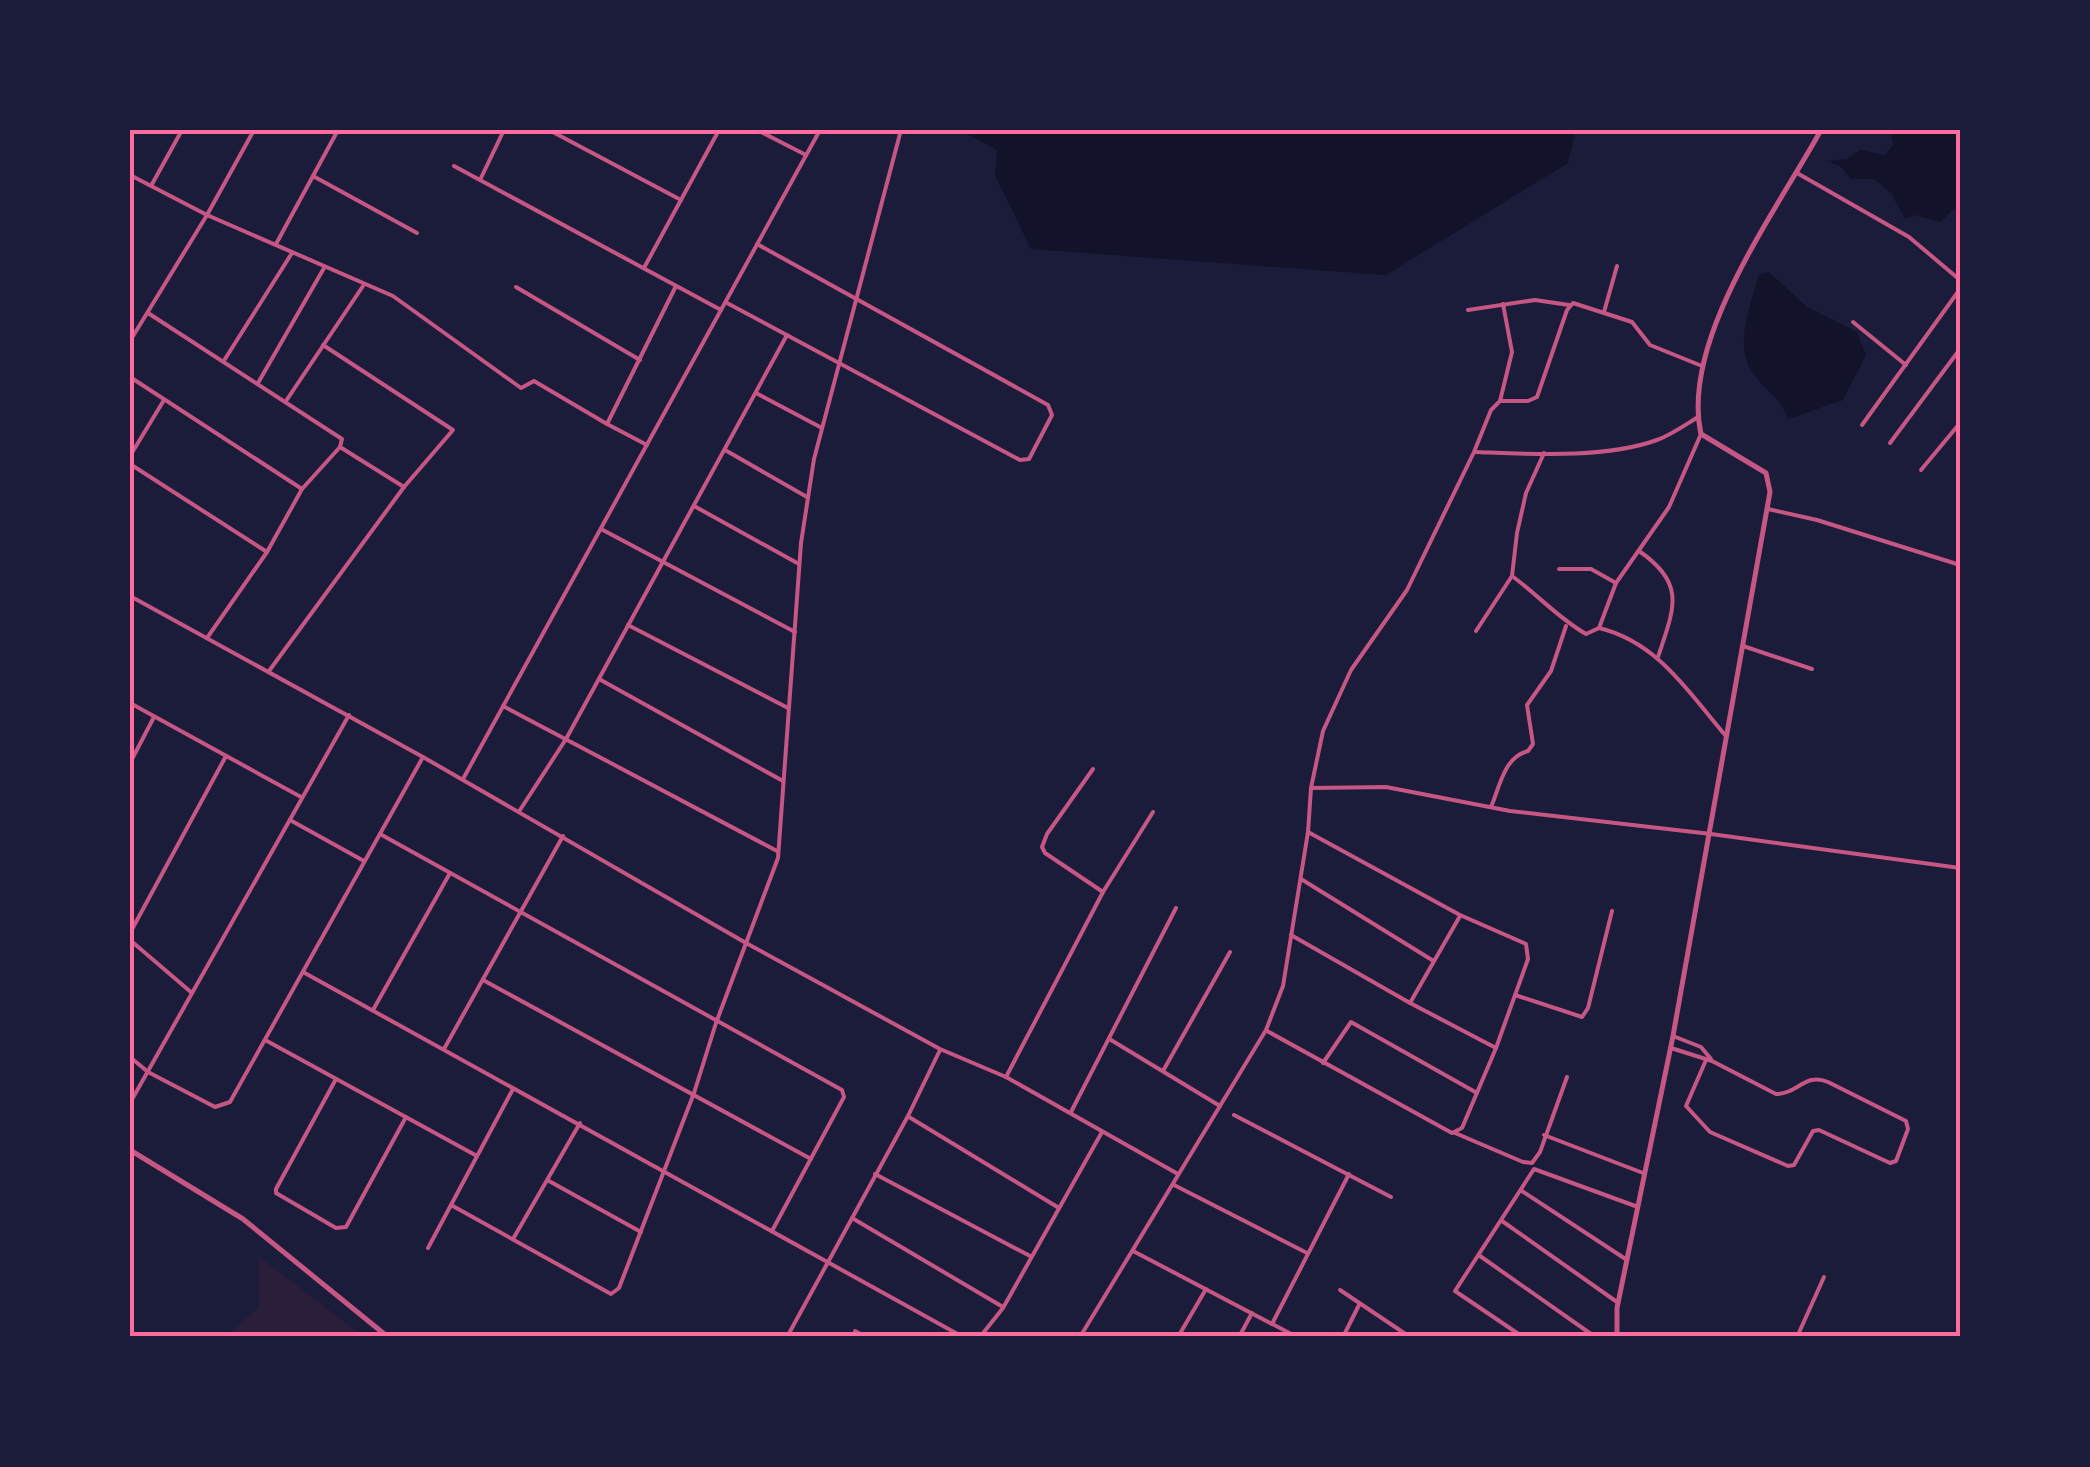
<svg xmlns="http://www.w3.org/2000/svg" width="2090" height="1467" viewBox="0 0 2090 1467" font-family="Roboto,sans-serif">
<rect width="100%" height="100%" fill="#1b1b3a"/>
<polygon fill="#2a1e3b" points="259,1257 364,1337 226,1337 259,1307"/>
<g fill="#12122b">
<polygon points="959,130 1576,130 1568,163 1386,275 1031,249 995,175 997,150"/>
<polygon points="1890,130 1960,130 1960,211 1954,209 1940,222 1914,215 1905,219 1891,193 1874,179 1851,179 1840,166 1827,161 1847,159 1860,150 1885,155 1893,145"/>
<path d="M 1769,272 L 1807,307 L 1857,332 L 1866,355 L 1843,400 L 1788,419 C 1781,398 1767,392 1754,375 C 1733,347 1750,307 1759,275 Z"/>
</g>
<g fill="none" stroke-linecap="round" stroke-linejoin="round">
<g stroke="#c65784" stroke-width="4">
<polyline points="549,130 681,200"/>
<polyline points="757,130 806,155"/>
<polyline points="454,166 721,310"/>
<polyline points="1797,173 1909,237 1960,280"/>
<polyline points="130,175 207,215 393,296 521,388 534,381 607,424"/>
<polyline points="313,176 417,233"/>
<polyline points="480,180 504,130"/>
<polyline points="151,186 182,130"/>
<polyline points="276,244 338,130"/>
<polyline points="645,266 719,130"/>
<polyline points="516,287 640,360"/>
<polyline points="727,303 1020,460 1029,459 1052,415 1048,405 757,244"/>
<polyline points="1468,310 1535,300 1569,305"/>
<polyline points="1604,312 1617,266"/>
<polyline points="148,313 342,439 340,447 302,489 267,552 207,638"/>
<polyline points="1853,322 1906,365"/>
<polyline points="130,341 207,215 254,130"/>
<polyline points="323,345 453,430 404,487 340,447"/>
<polyline points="225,359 292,253"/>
<polyline points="130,377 302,489"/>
<polyline points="258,383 324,268"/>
<polyline points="756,393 822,428"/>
<polyline points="286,401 363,286"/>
<polyline points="1500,401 1512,352 1503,304"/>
<polyline points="1862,425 1960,289"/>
<polyline points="1890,443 1960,349"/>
<polyline points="647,445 607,424 676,286"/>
<polyline points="725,450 807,497"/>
<path d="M 1475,452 C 1530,454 1604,459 1657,440 C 1671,435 1685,425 1698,417"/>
<polyline points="130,456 164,400"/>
<polyline points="130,464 267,552"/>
<polyline points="1921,470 1960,423"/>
<polyline points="694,506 799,564"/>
<polyline points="1768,509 1817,520 1960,565"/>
<polyline points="601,529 795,632"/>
<path d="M 1639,551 C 1687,584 1674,608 1658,657"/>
<polyline points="1559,569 1591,569 1616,583"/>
<path d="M 1512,576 C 1538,595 1558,618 1586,634 L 1599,628 L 1616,583 L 1669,507 L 1701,434"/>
<polyline points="130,596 423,757 746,943 940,1049 1006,1077 1178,1174"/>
<polyline points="628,625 788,708"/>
<path d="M 1599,628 C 1658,642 1689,693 1726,736"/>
<polyline points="1476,631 1512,576 1517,533 1526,493 1544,453"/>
<polyline points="1743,646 1812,669"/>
<polyline points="269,671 404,487"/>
<polyline points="599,679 783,781"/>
<polyline points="130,703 301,797"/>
<polyline points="503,706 777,851"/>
<polyline points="130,763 154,717"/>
<polyline points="1093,769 1047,834 1042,847 1045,853 1103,892"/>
<polyline points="463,779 820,130"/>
<polyline points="1311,788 1386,787 1510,811 1711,834 1960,868"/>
<path d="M 1491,807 C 1500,786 1504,757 1528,751 L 1533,744 L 1527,705 L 1551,671 L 1566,626"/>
<polyline points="520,810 566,739 787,335"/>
<polyline points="290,820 364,861"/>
<polyline points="380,834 842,1090 844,1097 772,1231"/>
<polyline points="1301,879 1432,960"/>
<polyline points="130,933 226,756"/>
<polyline points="1291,935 1410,1003 1496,1048 1528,959 1526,944 1460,915 1308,832"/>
<polyline points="130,940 192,993"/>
<polyline points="303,972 963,1337"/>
<polyline points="483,980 811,1159"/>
<polyline points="1515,995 1582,1017 1588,1008 1612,911"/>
<polyline points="1410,1003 1460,916"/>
<polyline points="373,1010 450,873"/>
<polyline points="1267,1031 1452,1133 1462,1128 1496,1048"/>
<polyline points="1673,1036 1701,1047 1711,1059"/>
<polyline points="1111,1040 1220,1106"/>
<polyline points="267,1041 477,1156"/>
<path d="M 1671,1048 L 1712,1061 L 1776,1094 C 1798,1094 1805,1072 1828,1082 L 1906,1121 L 1908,1129 L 1896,1161 L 1890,1163 L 1819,1130 L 1813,1131 L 1794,1165 L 1788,1166 L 1710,1132 L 1686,1106 L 1706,1060"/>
<polyline points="444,1049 563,836"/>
<polyline points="130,1057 148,1072 215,1107 230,1102 423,757"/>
<polyline points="1323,1063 1351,1022 1477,1093"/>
<polyline points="1163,1071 1230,952"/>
<polyline points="1006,1077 1103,892 1153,812"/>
<polyline points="336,1079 276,1189 276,1193 336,1228 346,1227 406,1117"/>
<polyline points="130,1103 349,715"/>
<polyline points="1071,1112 1176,908"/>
<polyline points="1234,1115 1391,1197"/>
<polyline points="909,1117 1059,1208"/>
<polyline points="1455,1133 1523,1162 1532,1163 1540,1152 1567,1077"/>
<polyline points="1544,1135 1643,1173"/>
<polyline points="875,1174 1030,1256"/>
<polyline points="549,1181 641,1232"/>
<polyline points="1174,1185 1307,1253"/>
<polyline points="1522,1191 1627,1260"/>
<polyline points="451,1205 611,1294 619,1288 694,1093 716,1023 778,858 801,543 814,459 901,130"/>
<polyline points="852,1218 1003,1307"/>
<polyline points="1502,1221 1617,1302"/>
<polyline points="513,1239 580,1123"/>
<polyline points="428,1248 513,1089"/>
<polyline points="1133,1251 1297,1337"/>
<polyline points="1480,1256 1591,1334 1600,1337"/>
<polyline points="1340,1290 1410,1337"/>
<polyline points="1272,1324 1349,1174"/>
<polyline points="855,1331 866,1337"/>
<polyline points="787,1337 908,1116 940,1050"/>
<polyline points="980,1337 1003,1308 1102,1132"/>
<polyline points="1080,1337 1266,1030 1283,986 1308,832 1311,788 1323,731 1351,670 1407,590 1474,452 1491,410 1500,401 1528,401 1537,397 1567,310 1573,303 1632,322 1650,345 1702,366"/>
<polyline points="1178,1337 1206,1289"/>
<polyline points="1239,1337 1252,1313"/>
<polyline points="1343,1337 1359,1305"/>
<polyline points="1523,1337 1455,1291 1534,1169 1638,1207"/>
<polyline points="1797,1337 1824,1277"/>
</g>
<g stroke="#c65784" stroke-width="5">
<polyline points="130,1150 243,1219 388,1337"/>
<path d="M 1617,1337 L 1617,1308 L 1673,1036 L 1770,492 L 1766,473 L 1701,434 C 1680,340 1777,210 1821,130"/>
</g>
</g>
<rect width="2090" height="1467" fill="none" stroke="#1b1b3a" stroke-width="265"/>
<rect x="132" y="132" width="1826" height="1202" fill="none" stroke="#ff6b9d" stroke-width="4"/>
</svg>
